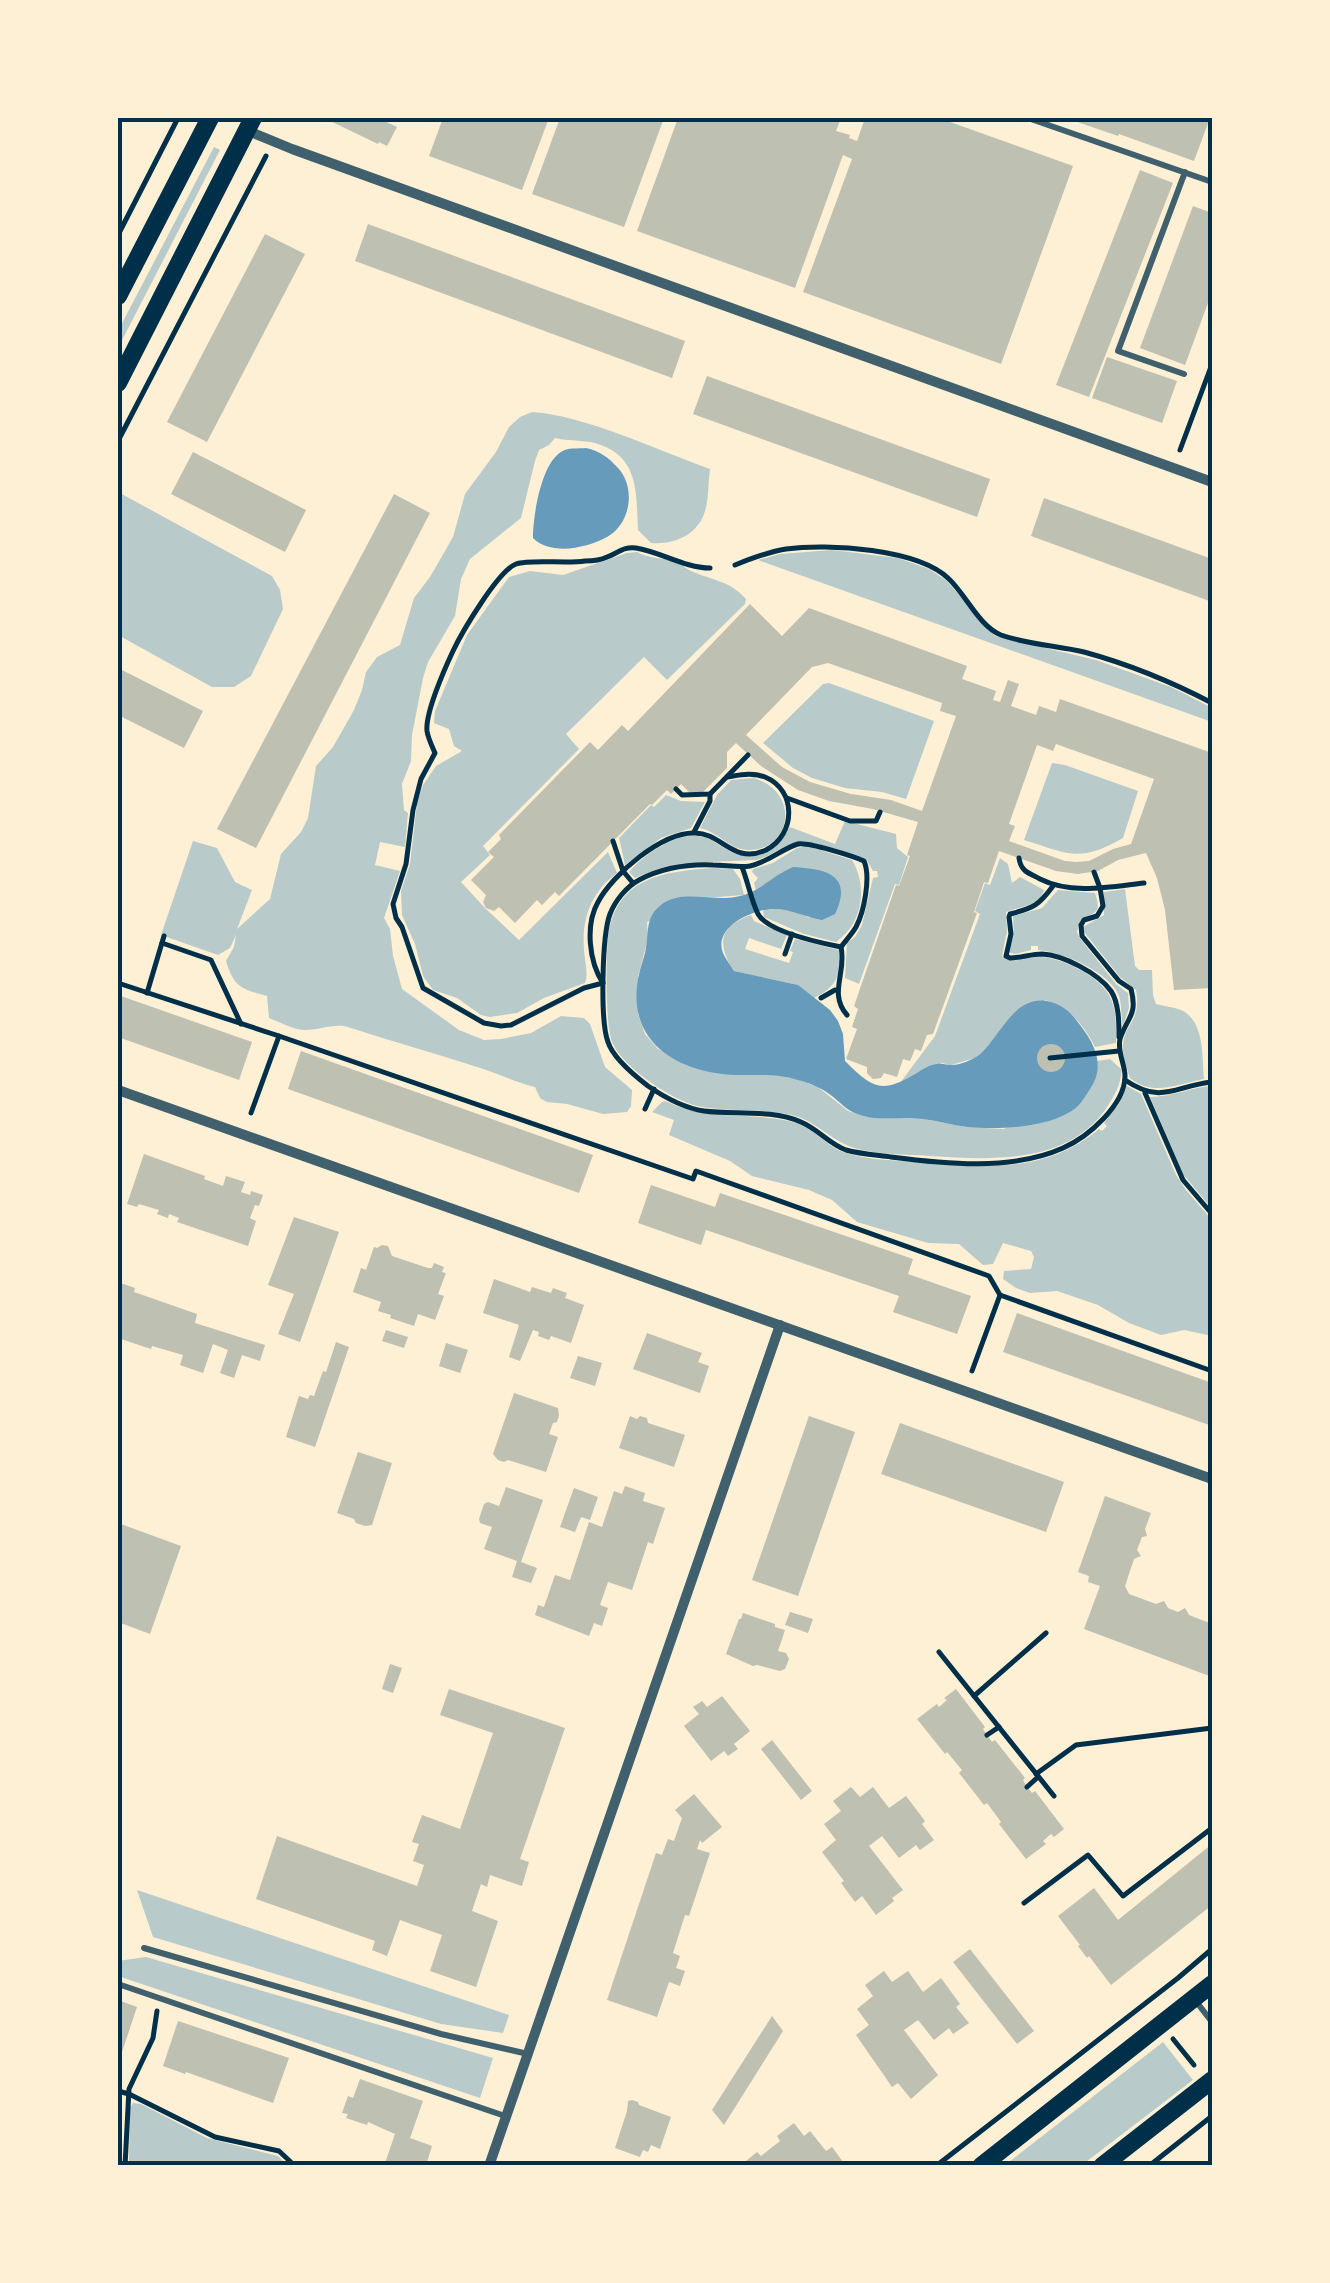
<svg xmlns="http://www.w3.org/2000/svg" width="1330" height="2283" viewBox="0 0 1330 2283" font-family="'Crimson Pro',serif">
<rect width="100%" height="100%" fill="#fdf0d5"/>
<g fill="#b9caca">
<polygon points="214,147 220,150 118,348 118,331"/>
<path d="M 532,412 C 587,416 657,450 710,469 C 708,482 709,499 705,511 C 698,535 674,545 651,543 L 638,530 C 636,493 640,456 595,443 C 583,440 568,441 555,438 L 549,445 L 539,450 L 535,461 L 521,518 L 470,559 L 461,579 L 455,616 L 428,662 L 423,678 L 412,735 L 411,761 L 402,784 L 404,810 L 408,813 L 405,847 L 380,842 L 375,865 L 400,871 L 384,918 L 390,929 L 393,956 L 402,989 L 459,1030 L 484,1040 L 501,1039 L 531,1033 L 561,1016 L 584,1018 L 590,1024 L 605,1067 L 632,1090 L 631,1106 L 627,1112 L 603,1114 L 567,1104 L 547,1102 L 540,1098 L 535,1087 C 515,1082 497,1073 477,1067 C 435,1053 393,1042 351,1028 C 336,1022 321,1030 306,1030 C 293,1030 280,1022 269,1018 L 267,996 C 241,989 234,987 226,961 L 234,947 L 236,935 L 230,948 L 218,955 L 161,935 L 193,841 L 217,848 L 235,882 L 252,890 L 237,929 L 270,899 L 281,854 L 301,832 L 308,818 L 316,766 L 333,747 L 354,710 L 362,690 L 366,672 L 377,657 L 400,645 L 414,598 L 430,577 L 453,537 L 465,494 L 496,452 L 509,427 L 520,417 Z"/>
<polygon points="118,492 272,576 280,590 283,609 251,676 234,687 212,687 118,635"/>
<polygon points="832,550 898,558 929,569 947,581 995,636 1096,660 1171,687 1212,708 1212,722 758,560 780,554"/>
<path d="M 637,552 C 649,559 662,557 675,562 C 689,566 677,563 689,570 C 709,580 730,580 746,599 L 745,604 L 667,680 L 644,657 L 566,734 L 579,749 L 483,846 L 490,855 L 461,882 L 485,908 L 519,940 L 608,852 L 617,873 C 588,894 580,925 585,959 C 586,969 588,973 585,983 L 544,998 L 517,1013 L 490,1017 L 481,1015 L 457,998 L 433,990 L 423,976 L 415,944 L 402,915 L 401,891 L 410,864 L 417,803 L 423,785 L 436,766 L 462,751 L 454,746 L 449,729 L 434,723 L 435,711 L 467,635 L 509,577 L 530,571 L 563,575 L 627,553 Z"/>
<polygon points="829,683 934,721 906,799 882,792 845,788 812,778 793,768 763,743 823,684"/>
<path d="M 1052,763 L 1065,765 L 1138,791 L 1123,838 C 1079,863 1069,854 1024,840 Z"/>
<path d="M 753,778 C 800,790 793,850 749,850 C 729,850 719,832 700,828 L 717,795 L 731,780 Z"/>
<polygon points="666,795 681,801 705,802 691,828 661,838 625,865 619,838 651,805 654,807"/>
<path d="M 845,821 L 896,834 L 897,848 L 908,857 L 899,885 L 895,884 L 859,984 L 845,978 L 847,943 L 855,937 L 862,925 L 873,878 L 878,877 L 877,871 L 873,871 L 866,859 C 851,854 807,838 794,843 C 781,847 770,856 757,860 C 714,862 674,861 635,878 L 629,872 C 645,854 673,834 698,836 C 710,837 716,844 726,849 C 752,865 777,852 790,827 L 835,844 Z"/>
<path d="M 808,846 L 852,860 C 868,886 863,924 836,942 L 804,934 L 764,917 L 763,911 C 778,906 796,911 810,918 L 782,872 L 775,879 L 756,891 L 754,883 L 758,878 L 752,872 L 753,869 L 773,863 L 797,848 Z"/>
<path d="M 1000,858 L 1008,864 L 1012,883 L 1020,877 L 1044,890 C 1039,907 1020,906 1006,912 L 1007,931 L 1002,956 C 1014,965 1026,957 1040,957 C 1062,958 1098,975 1109,995 C 1117,1009 1116,1027 1116,1043 L 1095,1047 C 1084,1025 1069,1007 1045,1000 L 1006,1023 L 993,1042 L 975,1058 L 951,1065 L 942,1063 L 900,1083 L 935,1036 L 980,914 L 975,911 L 985,883 L 990,885 Z"/>
<path d="M 715,868 L 733,869 L 740,879 L 744,895 L 705,898 L 647,922 L 648,939 L 638,976 L 638,1014 L 645,1034 L 658,1049 L 727,1074 L 774,1074 L 797,1079 L 818,1087 L 848,1111 L 866,1117 L 919,1118 L 966,1127 L 1004,1129 L 1098,1067 L 1097,1061 L 1110,1059 L 1121,1069 C 1122,1081 1116,1093 1109,1104 C 1071,1165 993,1160 930,1156 C 906,1154 878,1155 854,1148 C 832,1141 817,1122 795,1116 C 763,1107 729,1113 697,1106 C 672,1100 624,1068 613,1044 C 605,1029 606,958 608,939 C 614,877 665,871 715,868 Z"/>
<path d="M 1125,889 L 1135,966 L 1139,970 L 1152,970 L 1153,995 L 1156,1004 C 1163,1006 1173,1007 1181,1010 C 1205,1021 1202,1057 1204,1079 C 1177,1084 1153,1097 1130,1078 C 1127,1068 1122,1056 1123,1045 C 1124,1024 1142,1021 1136,990 L 1120,977 L 1084,932 L 1083,927 L 1104,915 L 1104,892 Z"/>
<path d="M 1058,890 L 1095,893 C 1103,916 1093,911 1080,921 L 1077,932 L 1079,937 L 1116,984 L 1128,993 L 1129,1008 L 1123,1026 C 1121,1018 1122,1005 1119,996 C 1110,972 1062,952 1038,950 L 1038,946 L 1031,946 L 1031,950 L 1015,954 L 1008,952 L 1014,935 L 1013,916 L 1042,908 Z"/>
<path d="M 751,915 L 754,921 L 787,935 L 781,949 L 749,938 L 745,949 L 789,963 L 793,952 L 790,951 L 795,939 L 839,950 C 842,974 837,987 814,998 L 797,985 L 734,971 C 717,944 718,927 751,915 Z"/>
<path d="M 1127,1086 L 1141,1094 L 1176,1175 L 1186,1190 L 1212,1220 L 1212,1336 L 1184,1330 L 1161,1335 L 1129,1323 L 1098,1305 L 1057,1291 L 1030,1293 L 1016,1288 L 1003,1279 L 1004,1271 L 1031,1269 L 1034,1257 L 1031,1251 L 1003,1243 L 993,1264 L 983,1265 L 959,1244 L 928,1243 L 857,1222 L 832,1200 L 809,1190 L 752,1176 L 730,1161 L 669,1135 L 674,1120 L 652,1112 L 662,1102 L 665,1101 C 709,1122 748,1111 793,1122 C 814,1127 826,1147 846,1153 C 868,1160 892,1160 915,1162 C 982,1167 1044,1175 1099,1129 L 1102,1131 L 1107,1126 L 1104,1123 L 1119,1104 Z"/>
<path d="M 1212,1086 L 1212,1209 L 1183,1174 L 1150,1097 C 1172,1097 1191,1087 1212,1086 Z"/>
<polygon points="137,1890 509,2015 503,2033 441,2024 153,1937"/>
<polygon points="146,1957 493,2058 480,2098 118,1976 118,1961"/>
<polygon points="1163,2042 1193,2080 1082,2165 1005,2165"/>
<polygon points="133,2103 141,2104 207,2138 278,2156 287,2165 142,2166 129,2161 130,2108"/>
</g>
<g fill="#669bbc">
<path d="M 586,448 C 600,451 609,458 618,468 C 636,487 631,524 607,537 C 587,548 551,556 533,538 C 533,516 541,464 561,452 C 567,447 578,449 586,448 Z"/>
<path d="M 793,867 C 825,869 854,874 835,914 L 822,920 C 805,917 791,909 774,909 C 755,909 716,925 722,950 C 724,957 730,964 734,971 L 798,985 L 830,1010 L 838,1021 L 843,1034 L 845,1061 C 873,1089 881,1094 917,1073 C 923,1069 929,1065 937,1064 C 942,1063 947,1065 952,1065 C 960,1065 973,1060 980,1054 C 1001,1036 1013,996 1047,1001 C 1059,1003 1070,1011 1077,1021 C 1093,1041 1107,1064 1090,1089 C 1086,1095 1082,1102 1077,1107 C 1052,1128 999,1130 967,1127 C 952,1125 938,1121 923,1119 C 903,1116 883,1121 863,1116 C 848,1112 843,1105 832,1096 C 822,1088 810,1083 798,1080 C 770,1071 743,1078 715,1073 C 653,1062 622,1022 643,960 C 651,939 642,919 661,905 C 679,891 704,899 726,898 C 759,896 767,878 793,867 Z"/>
</g>
<g fill="#bec0b2" fill-rule="evenodd">
<polygon points="324,118 383,118 382,120 397,127 387,146 379,142 378,144"/>
<polygon points="443,118 549,118 522,190 429,156"/>
<polygon points="560,118 664,118 624,227 532,194"/>
<polygon points="678,118 841,118 836,131 850,135 849,138 857,141 865,118 939,118 1073,166 1001,364 803,292 852,159 843,155 795,288 637,231"/>
<polygon points="1066,118 1152,118 1159,120 1160,118 1210,118 1194,161 1119,134 1118,136"/>
<polygon points="1140,170 1173,183 1089,397 1056,385"/>
<polygon points="1193,206 1212,213 1212,292 1185,365 1140,348"/>
<polygon points="368,224 685,341 672,378 355,261"/>
<polygon points="265,234 305,254 207,442 167,422"/>
<polygon points="1107,357 1177,381 1162,423 1092,398"/>
<polygon points="707,376 990,479 977,517 693,414"/>
<polygon points="193,452 306,510 285,552 171,494"/>
<polygon points="394,494 430,513 256,848 217,829"/>
<polygon points="1044,498 1212,559 1212,602 1031,536"/>
<path d="M 750,604 L 782,636 L 809,608 L 967,666 L 962,679 L 996,691 L 993,700 L 1000,702 L 1008,680 L 1019,684 L 1011,706 L 1036,715 L 1039,706 L 1056,712 L 1060,699 L 1212,753 L 1212,988 L 1174,990 L 1165,910 L 1157,878 L 1146,853 L 1118,860 L 1098,871 L 1078,874 L 1056,871 L 999,851 L 988,883 L 984,882 L 974,912 L 977,913 L 933,1034 L 927,1035 L 921,1051 L 915,1049 L 910,1061 L 903,1059 L 897,1077 L 884,1073 L 881,1078 L 873,1079 L 867,1073 L 867,1067 L 846,1059 L 857,1029 L 852,1027 L 858,1009 L 854,1006 L 896,885 L 899,886 L 910,856 L 907,855 L 918,822 L 873,809 L 829,801 L 798,790 L 761,766 L 736,743 L 727,752 L 727,768 L 703,792 L 689,792 L 681,784 L 671,794 L 667,790 L 652,805 L 650,804 L 559,896 L 555,892 L 542,905 L 537,900 L 515,923 L 499,907 L 494,911 L 486,908 L 483,902 L 486,895 L 471,880 L 494,857 L 488,852 L 501,839 L 499,835 L 590,742 L 598,750 L 622,725 L 628,731 ZM 828,663 L 942,703 L 940,711 L 956,716 L 922,811 L 891,800 L 851,794 L 810,782 L 782,767 L 746,735 L 812,667 ZM 1056,744 L 1154,779 L 1131,844 L 1113,849 L 1089,861 L 1076,862 L 1065,861 L 1009,841 L 1015,826 L 1009,824 L 1037,745 L 1053,751 Z"/>
<polygon points="118,668 203,711 184,748 118,715"/>
<polygon points="118,995 252,1042 239,1080 118,1037"/>
<circle cx="1051" cy="1058" r="14"/>
<polygon points="301,1051 593,1155 579,1193 288,1089"/>
<polygon points="144,1154 205,1176 204,1179 223,1186 226,1176 245,1182 241,1192 250,1195 251,1191 263,1195 259,1206 255,1205 250,1218 256,1221 248,1246 177,1222 179,1218 169,1214 168,1218 157,1214 159,1210 139,1204 137,1207 127,1204"/>
<polygon points="651,1185 715,1207 720,1193 913,1259 908,1274 971,1296 957,1334 893,1312 899,1296 706,1230 701,1245 638,1223"/>
<polygon points="294,1217 339,1232 300,1342 278,1334 294,1294 268,1285"/>
<polygon points="382,1245 388,1246 392,1256 428,1268 432,1268 434,1263 444,1267 442,1272 446,1273 438,1294 444,1296 435,1320 418,1314 414,1326 390,1318 391,1315 378,1311 381,1302 353,1292 361,1268 366,1270 374,1247 377,1248"/>
<polygon points="494,1279 530,1292 532,1287 551,1293 553,1288 567,1293 565,1298 584,1305 571,1343 551,1336 549,1340 538,1336 539,1332 533,1330 520,1361 509,1357 519,1325 483,1313"/>
<polygon points="118,1282 135,1288 134,1292 197,1314 195,1323 265,1345 260,1361 242,1355 234,1378 220,1373 228,1350 213,1344 203,1373 180,1365 183,1355 152,1346 151,1349 118,1338"/>
<polygon points="1017,1313 1212,1383 1212,1426 1003,1352"/>
<polygon points="386,1330 408,1337 404,1348 382,1341"/>
<polygon points="647,1333 702,1353 698,1362 709,1366 700,1393 633,1369"/>
<polygon points="336,1342 349,1347 315,1447 286,1437 299,1396 308,1399 310,1395 314,1396 323,1371 326,1372"/>
<polygon points="446,1343 468,1350 460,1373 439,1366"/>
<polygon points="578,1356 602,1363 595,1386 570,1378"/>
<polygon points="514,1393 558,1408 559,1415 557,1422 553,1423 549,1434 558,1437 546,1472 508,1460 504,1462 498,1460 493,1454"/>
<polygon points="630,1416 637,1419 640,1416 647,1418 648,1423 685,1435 674,1467 619,1448"/>
<polygon points="809,1416 855,1432 798,1596 752,1580"/>
<polygon points="900,1423 1064,1482 1046,1532 881,1474"/>
<polygon points="358,1452 392,1463 372,1525 365,1526 356,1523 354,1519 337,1513"/>
<polygon points="625,1486 645,1493 643,1501 665,1508 653,1544 648,1542 632,1590 608,1582 600,1605 608,1608 602,1626 594,1623 589,1636 535,1615 538,1605 544,1607 555,1575 570,1580 589,1522 602,1527 614,1491 622,1494"/>
<polygon points="506,1487 543,1500 521,1562 537,1568 531,1583 512,1577 517,1561 484,1549 492,1527 480,1523 479,1519 484,1504 488,1502 499,1506"/>
<polygon points="574,1488 598,1497 590,1520 581,1517 575,1532 560,1527"/>
<polygon points="1105,1496 1151,1513 1145,1529 1147,1536 1142,1537 1137,1550 1141,1556 1134,1559 1125,1586 1129,1594 1156,1604 1164,1601 1168,1608 1178,1612 1185,1608 1189,1615 1212,1624 1212,1677 1084,1629 1100,1586 1088,1582 1089,1576 1078,1572"/>
<polygon points="118,1523 181,1546 150,1634 118,1622"/>
<polygon points="790,1612 813,1619 808,1633 785,1625"/>
<polygon points="743,1613 775,1624 775,1627 785,1630 778,1651 786,1653 789,1659 785,1669 780,1671 757,1665 753,1666 726,1654 739,1619 741,1619"/>
<polygon points="390,1664 402,1668 393,1693 382,1689"/>
<polygon points="449,1689 565,1728 520,1859 529,1862 522,1886 490,1875 487,1887 481,1884 472,1911 498,1921 476,1987 430,1971 442,1935 400,1920 387,1956 372,1950 375,1941 256,1899 277,1836 417,1886 424,1865 413,1861 419,1844 412,1842 422,1815 460,1829 493,1733 440,1715"/>
<polygon points="956,1689 985,1727 983,1729 987,1735 992,1742 995,1740 1025,1778 1023,1780 1027,1787 1032,1793 1035,1791 1064,1829 1054,1837 1051,1834 1043,1841 1046,1844 1026,1859 999,1824 1001,1822 987,1803 984,1805 959,1773 962,1770 947,1752 945,1754 917,1719 937,1704 939,1707 947,1700 944,1698"/>
<polygon points="722,1696 750,1731 734,1744 738,1749 728,1756 724,1751 711,1761 684,1726 699,1714 693,1707 702,1701 707,1707"/>
<polygon points="772,1740 812,1791 801,1800 761,1749"/>
<polygon points="851,1787 860,1797 873,1787 889,1808 906,1796 925,1821 922,1824 934,1840 920,1850 916,1845 899,1858 882,1836 869,1846 903,1890 892,1898 894,1901 876,1915 862,1896 855,1902 841,1883 844,1881 822,1852 836,1840 824,1824 841,1811 833,1801"/>
<polygon points="694,1794 722,1827 702,1843 700,1840 697,1849 710,1853 689,1916 685,1915 673,1953 680,1956 676,1968 685,1971 680,1986 669,1982 657,2017 607,2000 656,1853 662,1855 668,1839 674,1841 682,1818 675,1810"/>
<polygon points="1212,1844 1212,1905 1111,1985 1089,1956 1087,1958 1078,1946 1080,1945 1058,1916 1094,1888 1118,1920"/>
<polygon points="970,1949 1034,2031 1017,2044 953,1962"/>
<polygon points="884,1971 892,1982 908,1971 923,1992 941,1978 960,2004 956,2007 969,2023 953,2034 949,2028 934,2040 918,2020 904,2030 938,2075 911,2099 898,2083 892,2087 856,2035 869,2025 857,2009 873,1996 865,1985"/>
<polygon points="118,2000 137,2007 122,2052 118,2050"/>
<polygon points="772,2016 783,2031 724,2125 712,2110"/>
<polygon points="178,2021 289,2058 273,2103 186,2072 185,2074 163,2066"/>
<polygon points="360,2079 423,2101 410,2138 432,2146 427,2162 436,2166 384,2166 395,2134 368,2122 367,2125 346,2118 348,2114 342,2113 348,2096 353,2098"/>
<polygon points="632,2100 638,2102 639,2105 671,2117 660,2149 651,2145 648,2152 643,2150 640,2157 615,2148 627,2111 628,2101"/>
<polygon points="794,2123 804,2136 810,2131 826,2151 832,2147 846,2166 740,2166 757,2152 761,2156 780,2141 777,2136"/>
</g>
<g fill="none" stroke-linecap="round" stroke-linejoin="round">
<g stroke="#003049" stroke-width="5">
<polyline points="118,235 178,118"/>
<polyline points="118,441 266,156"/>
<polyline points="1180,450 1212,364"/>
<path d="M 735,565 C 752,558 768,552 786,549 C 828,543 919,549 949,579 C 966,595 979,626 1001,635 C 1026,644 1058,646 1084,652 C 1128,664 1172,682 1212,703"/>
<path d="M 710,568 C 685,568 661,552 636,548 C 624,546 618,553 607,557 C 601,560 592,561 585,561 C 567,564 530,559 516,564 C 498,571 462,632 453,651 C 445,668 425,713 427,731 C 428,738 432,746 435,753 L 421,779 L 413,810 L 406,864 L 393,904 L 396,918 L 402,927 L 423,988 L 484,1023 L 501,1026 L 511,1025 L 584,988 L 603,983 C 589,962 585,925 598,902 C 613,874 662,832 695,833 C 722,833 733,865 766,850 C 796,835 797,790 765,777 C 752,772 740,775 727,777"/>
<polyline points="676,789 682,795 710,794 748,755"/>
<polyline points="787,798 850,821 876,821 880,812"/>
<polyline points="694,832 710,801 710,794"/>
<polyline points="613,841 623,871 633,883"/>
<path d="M 1019,858 C 1021,872 1029,873 1040,879 C 1072,895 1109,887 1144,883"/>
<path d="M 742,867 C 748,882 751,900 758,914 C 768,932 821,943 841,947 C 846,940 852,934 856,927 C 864,912 871,877 864,861 C 853,856 808,842 798,844 C 783,848 769,862 750,866 C 739,868 725,865 713,865 C 687,864 662,868 639,880 C 626,887 615,901 610,914 C 602,935 600,1021 608,1042 C 613,1058 635,1076 648,1086 C 664,1097 684,1108 704,1111 C 735,1115 771,1109 801,1122 C 818,1129 829,1144 846,1150 C 860,1154 876,1155 891,1157 C 945,1164 1012,1171 1063,1148 C 1088,1137 1125,1105 1125,1076 C 1125,1064 1117,1052 1120,1039 C 1127,1017 1138,1016 1131,989 L 1119,981 L 1082,936 L 1081,925 L 1084,920 L 1097,916 L 1103,906 L 1100,888 L 1094,872"/>
<path d="M 1053,886 C 1039,905 1034,908 1010,914 L 1009,917 L 1011,934 L 1006,956 L 1010,958 C 1021,958 1031,954 1042,954 C 1063,955 1098,973 1111,991 C 1119,1003 1119,1023 1119,1037"/>
<polyline points="162,943 211,960 241,1024"/>
<path d="M 841,947 C 847,972 828,993 847,1015"/>
<polyline points="785,954 792,934"/>
<polyline points="118,983 279,1036"/>
<polyline points="147,993 164,936"/>
<polyline points="821,998 835,990"/>
<polyline points="1050,1058 1119,1051"/>
<path d="M 1125,1080 C 1162,1105 1174,1086 1212,1082"/>
<polyline points="1145,1093 1183,1180 1212,1214"/>
<polyline points="645,1109 654,1089"/>
<polyline points="251,1113 279,1036 693,1179 696,1171 989,1276 1000,1295"/>
<polyline points="972,1371 1000,1295 1212,1371"/>
<polyline points="939,1652 1054,1796"/>
<polyline points="974,1696 1046,1633"/>
<polyline points="987,1735 999,1727"/>
<polyline points="1036,1774 1076,1745 1212,1728"/>
<polyline points="1027,1787 1038,1777"/>
<polyline points="1024,1903 1088,1855 1123,1896 1212,1828"/>
<polyline points="1173,2039 1194,2065"/>
<polyline points="118,2091 129,2094 215,2137 279,2151 295,2166"/>
<polyline points="125,2166 129,2089 153,2038 157,2011"/>
<polyline points="936,2166 1178,1978 1212,1949"/>
<polyline points="1149,2166 1212,2116"/>
</g>
<g stroke="#3f606c" stroke-width="6">
<polyline points="1028,118 1212,182"/>
<polyline points="1184,374 1118,351 1185,172"/>
<polyline points="144,1948 441,2034 528,2054"/>
<polyline points="118,1984 505,2116"/>
<polyline points="1195,2000 1212,2022"/>
</g>
<g stroke="#3f606c" stroke-width="10">
<polyline points="246,130 292,149 1212,482"/>
<polyline points="118,1090 1212,1479"/>
<polyline points="489,2166 780,1325"/>
</g>
<g stroke="#003049" stroke-width="18">
<polyline points="118,296 210,118"/>
<polyline points="118,383 253,118"/>
</g>
<g stroke="#003049" stroke-width="18">
<polyline points="981,2166 1212,1984"/>
<polyline points="1102,2166 1212,2080"/>
</g>
</g>
<rect width="1330" height="2283" fill="none" stroke="#fdf0d5" stroke-width="240"/>
<rect x="120" y="120" width="1090" height="2043" fill="none" stroke="#003049" stroke-width="4"/>
</svg>
